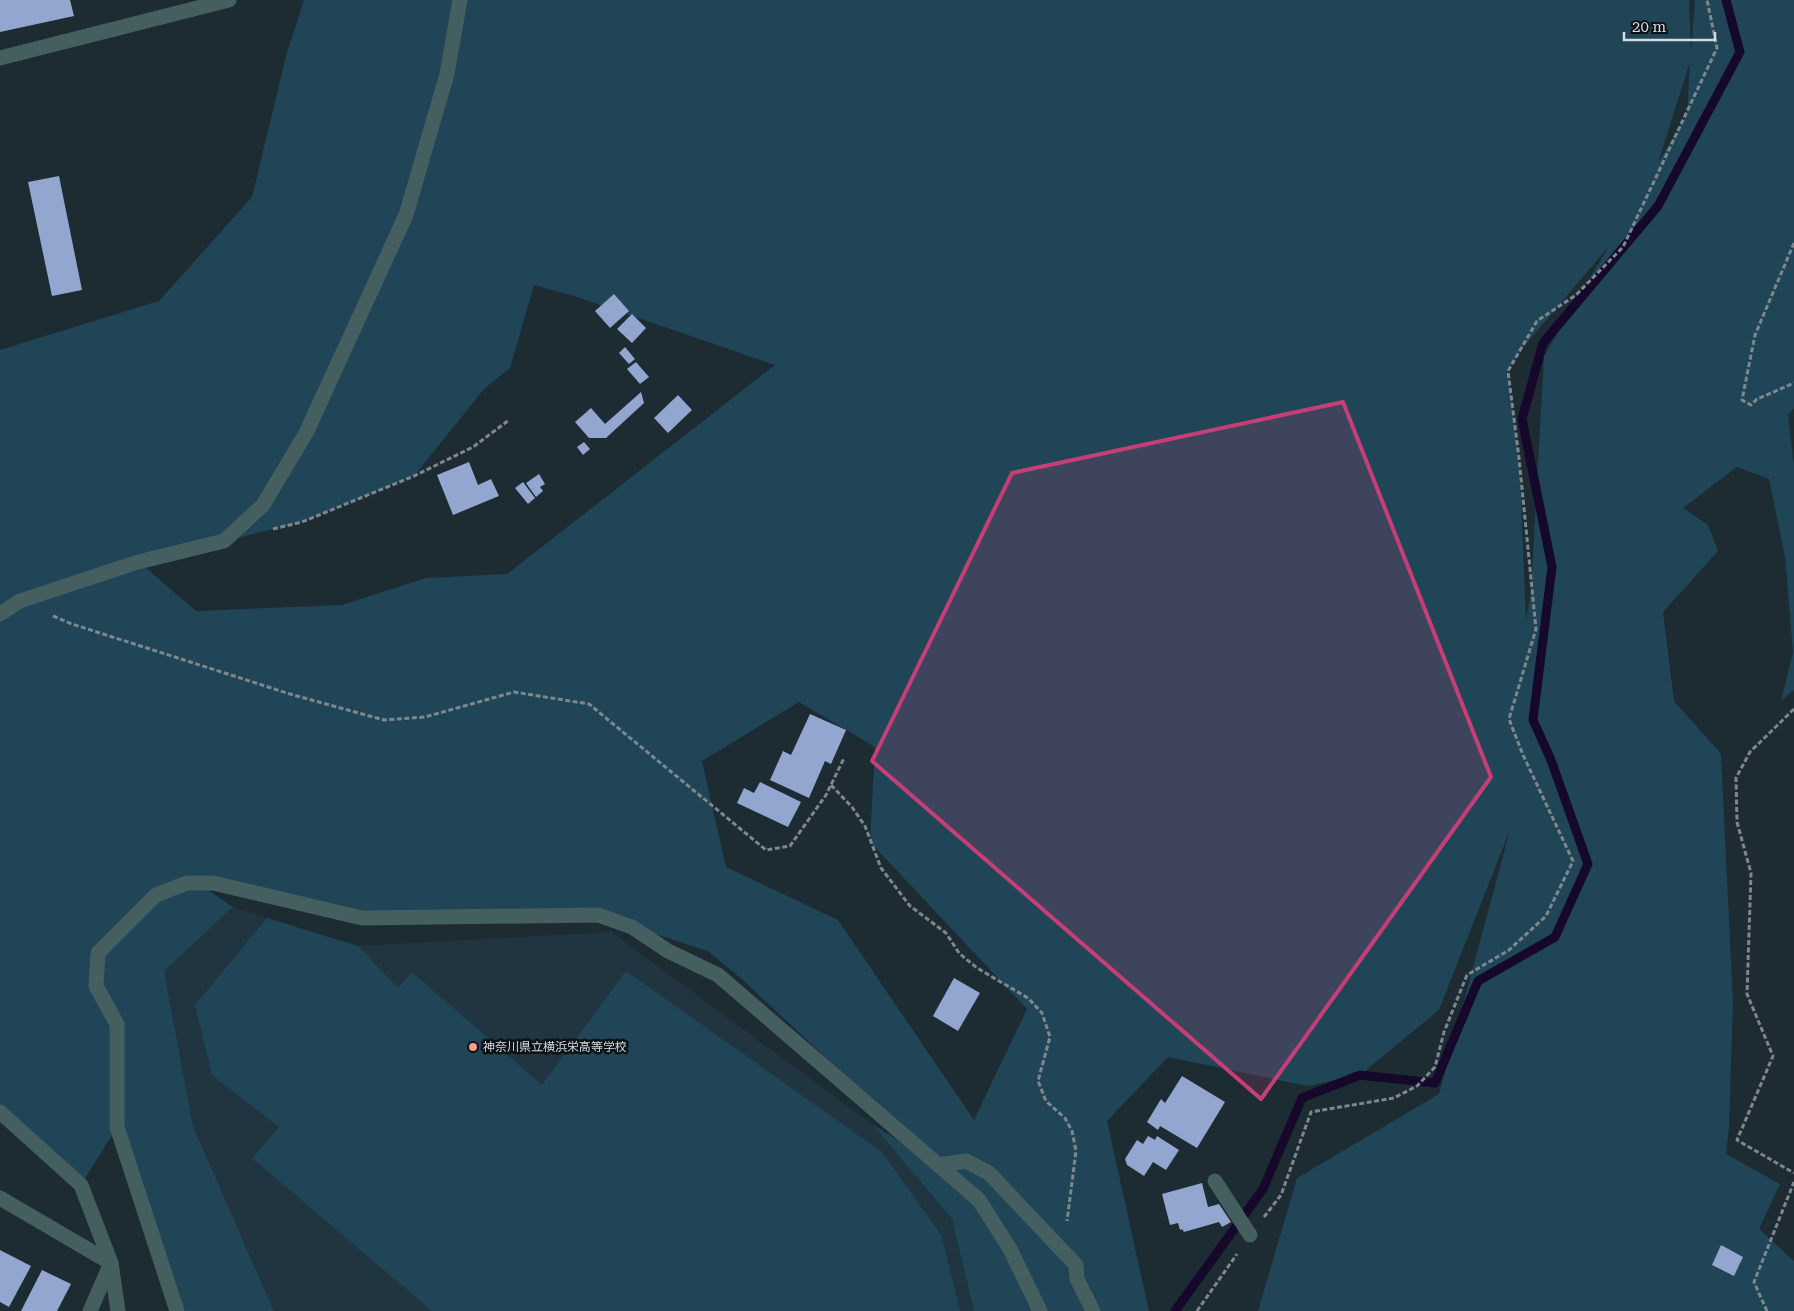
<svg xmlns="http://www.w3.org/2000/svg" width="1794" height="1311" viewBox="0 0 1794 1311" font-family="'Roboto Serif','Noto Sans JP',serif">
<rect width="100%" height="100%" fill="#1d2b33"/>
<polygon fill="#203540" points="233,907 358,946 611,932 872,1124 952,1219 974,1311 274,1311 193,1126 164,971"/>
<g fill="#1f4557" fill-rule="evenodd">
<path d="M 304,0 L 1689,0 L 1691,52 L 1695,0 L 1794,0 L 1794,408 L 1788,415 L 1794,465 L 1794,690 L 1781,701 L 1793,652 L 1785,557 L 1769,479 L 1737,467 L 1683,508 L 1708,525 L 1718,551 L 1663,612 L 1674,701 L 1721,754 L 1733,1003 L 1729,1127 L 1726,1154 L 1780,1184 L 1759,1229 L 1794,1261 L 1794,1311 L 1258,1311 L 1297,1178 L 1439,1094 L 1510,830 L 1439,1010 L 1360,1075 L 1308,1086 L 1168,1057 L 1107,1121 L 1149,1311 L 974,1311 L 952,1219 L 872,1124 L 945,1170 L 744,981 L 708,951 L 606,918 L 385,918 L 199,884 L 233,907 L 164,971 L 193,1126 L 274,1311 L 177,1311 L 117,1127 L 81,1185 L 0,1112 L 0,350 L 159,301 L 252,197 L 286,56 ZM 1690,61 L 1687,114 L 1658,163 L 1690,62 ZM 1609,246 L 1544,356 L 1531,591 L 1526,621 L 1520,471 L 1508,371 L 1520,351 ZM 534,285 L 574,296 L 775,365 L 507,574 L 426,578 L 342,605 L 196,611 L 139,562 L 302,522 L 414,476 L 484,389 L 510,368 ZM 799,702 L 875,747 L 870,842 L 1027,1009 L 974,1120 L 838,920 L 726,867 L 702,761 Z"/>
<polygon points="267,918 358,946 398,988 412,972 542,1085 626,971 882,1152 941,1235 960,1311 432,1311 252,1158 279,1127 212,1075 195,1005"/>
</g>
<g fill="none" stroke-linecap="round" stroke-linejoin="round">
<polyline stroke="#15082a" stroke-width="9" points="1175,1311 1263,1189 1302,1098 1360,1075 1435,1083 1478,981 1555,937 1588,864 1551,760 1533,720 1552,567 1522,419 1543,343 1658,206 1740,52 1726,0"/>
</g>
<g fill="#92a6d0">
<polygon points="0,0 70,0 74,16 0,32"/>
<polygon points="59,176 82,290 52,296 28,182"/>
<polygon points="614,294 629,311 610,328 595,311"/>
<polygon points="632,314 646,328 632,343 617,329"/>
<polygon points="625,347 635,359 629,364 619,353"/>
<polygon points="636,362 649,377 640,384 627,369"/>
<polygon points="641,392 644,403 606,438 589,438 575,422 591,408 605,424"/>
<polygon points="678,395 692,410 668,433 654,418"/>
<polygon points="584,442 590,449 583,455 577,447"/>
<polygon points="469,462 478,485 491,479 499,496 453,515 437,475"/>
<polygon points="539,474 545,484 540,487 543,491 536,497 526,483"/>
<polygon points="523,482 535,498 528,504 515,488"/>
<polygon points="810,714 846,730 831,764 825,761 809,798 770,780 783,751 791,755"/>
<polygon points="760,782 801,802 788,827 737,803 744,788 754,793"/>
<polygon points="954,978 980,993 958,1031 933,1016"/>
<polygon points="1182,1076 1225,1102 1197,1148 1160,1126 1158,1130 1147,1122 1161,1099 1165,1103"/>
<polygon points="1148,1136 1155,1140 1157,1136 1179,1150 1166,1170 1153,1162 1144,1176 1127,1165 1125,1159 1137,1140 1143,1144"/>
<polygon points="1202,1183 1208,1207 1219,1204 1231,1222 1222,1227 1219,1222 1184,1232 1182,1229 1180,1230 1178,1223 1170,1225 1162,1194"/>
<polygon points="1721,1245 1743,1257 1734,1276 1712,1265"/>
<polygon points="0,1250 31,1266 9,1307 0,1302"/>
<polygon points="42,1270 71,1284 57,1311 21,1311"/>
</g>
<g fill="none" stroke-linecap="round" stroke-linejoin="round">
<g stroke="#7d888e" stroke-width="3" stroke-dasharray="5 2.5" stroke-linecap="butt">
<polyline points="1794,243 1755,335 1742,400 1751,405 1757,399 1794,383"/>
<polyline points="273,529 302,522 414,476 473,447 509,420"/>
<polyline points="53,616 72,624 290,694 384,720 425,717 514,692 589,704 766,850 790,846 826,795 844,758"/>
<polyline points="1794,709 1750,752 1736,778 1737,822 1751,873 1747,994 1773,1056 1737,1140 1794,1173"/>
<polyline points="831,785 852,807 865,826 881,868 910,906 946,933 959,953 977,968 1028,998 1042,1013 1050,1037 1038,1081 1046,1101 1065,1118 1072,1131 1076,1151 1067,1221"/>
<polyline points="1264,1217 1281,1195 1311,1112 1394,1098 1417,1086 1435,1067 1444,1032 1467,975 1509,950 1546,916 1573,861 1523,755 1509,719 1536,629 1519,458 1508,371 1537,321 1576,295 1623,247 1717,48 1707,0"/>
<polyline points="1197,1311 1237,1254"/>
<polyline points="1767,1311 1754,1282 1794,1182"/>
</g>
<g stroke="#455e5f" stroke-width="15">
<polyline points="0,58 229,0"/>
<polyline points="0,614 20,601 138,562 224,541 263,505 306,433 406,215 447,74 460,0"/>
<polyline points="0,1112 81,1185 111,1263 90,1311"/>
<polyline points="939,1165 966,1161 989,1173 1076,1265 1077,1279 1093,1311"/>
<polyline points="1215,1181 1250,1235"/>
<polyline points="0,1198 111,1263 118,1311"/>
<polyline points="177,1311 117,1127 117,1024 96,986 98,953 156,895 187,883 213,883 362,918 598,915 632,927 668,951 718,975 979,1200 1010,1249 1040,1311"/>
</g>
</g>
<path fill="#c53f76" fill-opacity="0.2" stroke="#c53f76" stroke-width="4" stroke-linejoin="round" d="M 1343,402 L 1491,777 L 1261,1099 L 872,761 L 1012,473 Z"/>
<circle fill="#f49e89" stroke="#0c1316" stroke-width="2" cx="473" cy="1047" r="5"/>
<g text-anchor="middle" stroke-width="5" stroke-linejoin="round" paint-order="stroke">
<g font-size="12" fill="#d3dce1" stroke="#0c1316" text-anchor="start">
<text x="483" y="1051">神奈川県立横浜栄高等学校</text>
</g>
</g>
<path d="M1624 32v8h91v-8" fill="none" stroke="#d3dce1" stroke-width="2.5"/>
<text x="1632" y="32" font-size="15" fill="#d3dce1" stroke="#0c1316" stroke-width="4" paint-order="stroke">20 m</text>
</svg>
